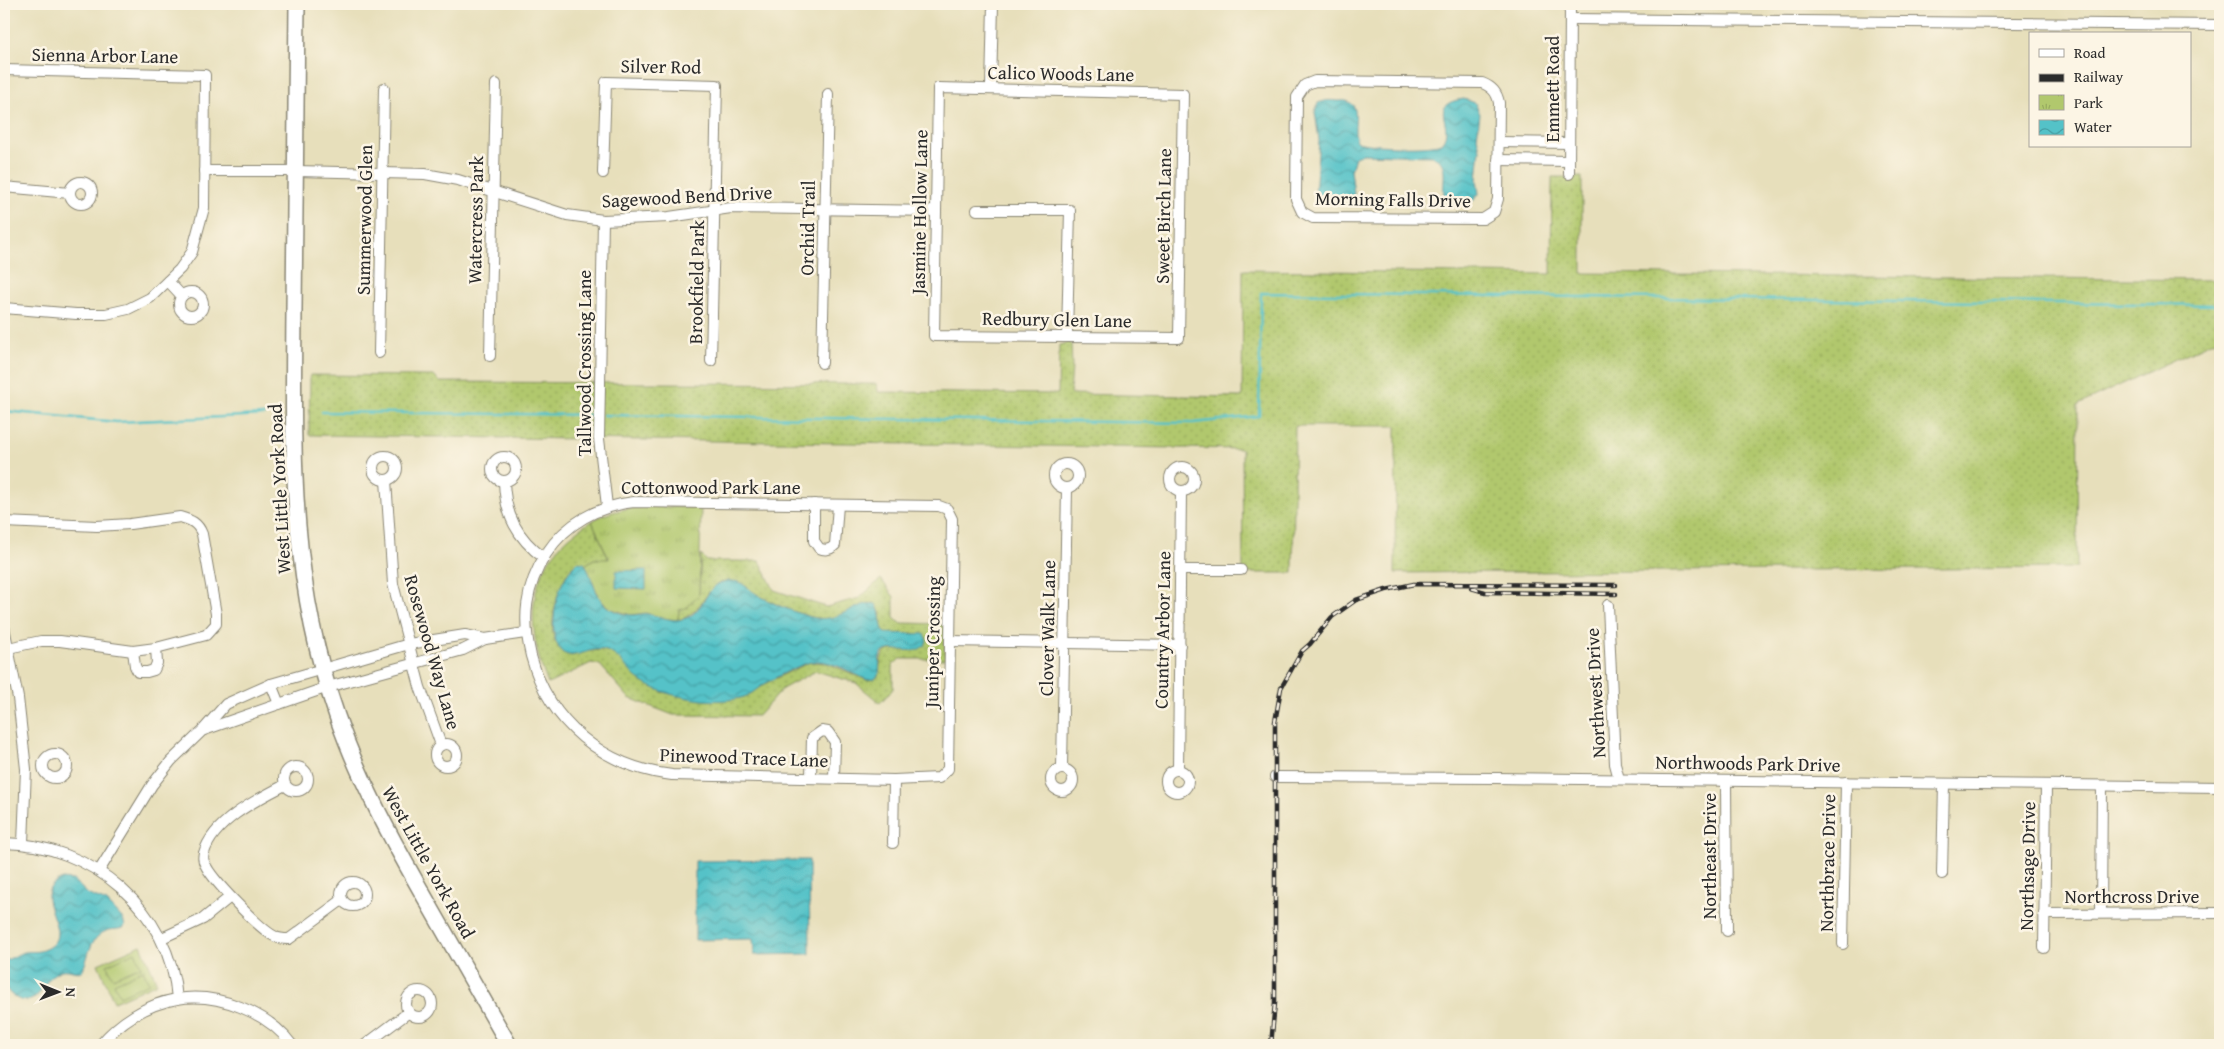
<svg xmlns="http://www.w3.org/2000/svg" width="2224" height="1049" viewBox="0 0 2224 1049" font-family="'Gentium Book Plus',serif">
<defs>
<pattern id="grass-dots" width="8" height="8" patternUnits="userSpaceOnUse" patternTransform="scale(1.25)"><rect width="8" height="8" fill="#b1c86d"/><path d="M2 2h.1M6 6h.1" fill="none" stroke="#98ac5f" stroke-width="1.8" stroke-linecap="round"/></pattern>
<pattern id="park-tufts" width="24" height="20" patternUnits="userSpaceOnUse" patternTransform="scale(1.25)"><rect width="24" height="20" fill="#b1c86d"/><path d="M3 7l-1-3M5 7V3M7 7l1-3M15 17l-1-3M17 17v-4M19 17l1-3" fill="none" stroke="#98ac5f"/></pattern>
<pattern id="water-waves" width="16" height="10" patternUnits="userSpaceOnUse" patternTransform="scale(1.25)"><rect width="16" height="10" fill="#54c2c8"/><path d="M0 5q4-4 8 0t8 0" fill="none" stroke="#469ea3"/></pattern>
</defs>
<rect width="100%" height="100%" fill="#fcf5e5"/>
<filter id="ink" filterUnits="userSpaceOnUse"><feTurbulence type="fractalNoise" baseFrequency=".02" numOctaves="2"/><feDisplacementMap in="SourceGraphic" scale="10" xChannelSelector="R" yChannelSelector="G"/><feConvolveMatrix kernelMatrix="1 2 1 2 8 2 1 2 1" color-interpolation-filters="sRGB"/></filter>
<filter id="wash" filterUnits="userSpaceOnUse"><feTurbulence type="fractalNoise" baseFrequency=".0096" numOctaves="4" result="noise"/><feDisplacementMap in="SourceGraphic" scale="20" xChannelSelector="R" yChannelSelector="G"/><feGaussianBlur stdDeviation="1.12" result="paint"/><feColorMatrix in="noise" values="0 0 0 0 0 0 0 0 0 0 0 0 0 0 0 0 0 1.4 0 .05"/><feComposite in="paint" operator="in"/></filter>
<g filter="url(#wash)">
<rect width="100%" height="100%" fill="#e7dfbb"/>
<g fill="url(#grass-dots)" stroke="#6e7a4c">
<polygon points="1552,177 1582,177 1582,273 2220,280 2220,338 2078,405 2077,568 1395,573 1396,426 1295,426 1293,573 1243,573 1242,449 309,435 310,375 434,376 440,382 877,384 878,392 1058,394 1059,345 1071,342 1072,367 1070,394 1242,397 1243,270 1551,274"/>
<path d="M 592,521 L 609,560 L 594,559 L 585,565 L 578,562 C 576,564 574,565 572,567 C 560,579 546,627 556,643 C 559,647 566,652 571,656 L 587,651 L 603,650 L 612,653 L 662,692 L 704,700 L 723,700 L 743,697 L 768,682 L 810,662 L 827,663 L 867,680 L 875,679 L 879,674 C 881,640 892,652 918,650 L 885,633 L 881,627 L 880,611 L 869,603 C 858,608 845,615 833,618 C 813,623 776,604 757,595 C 745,588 744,581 727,581 C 706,582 704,614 678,620 L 679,610 L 699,594 L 701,555 L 707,561 L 760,561 L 774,590 L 826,607 L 859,598 L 881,579 L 894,597 L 894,618 L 900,623 L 946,624 L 945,659 L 900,659 L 893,665 L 893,689 L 880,703 L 856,683 L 816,671 L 782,689 L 758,716 L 673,715 L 629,698 L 600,665 L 591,663 L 548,684 C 522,619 527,559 592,521 Z"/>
</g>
<g fill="url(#park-tufts)" stroke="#6e7a4c">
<path d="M 644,506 L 701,508 L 699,594 L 686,608 L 679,610 L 678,620 L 659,618 L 646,613 L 631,615 L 609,608 L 600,599 L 585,565 L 594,559 L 609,559 L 592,521 C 608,511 626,509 644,506 Z"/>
<polygon points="141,945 157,983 114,1002 98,964"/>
</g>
<g fill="#b1c86d" stroke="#6e7a4c">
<polygon points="135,952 141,966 113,978 107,965"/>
<polygon points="143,970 149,983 120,996 114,983"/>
</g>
<g fill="url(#water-waves)" stroke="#40767a">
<path d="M 1464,99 L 1475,103 L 1480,114 L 1477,137 L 1480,149 L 1477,179 L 1479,194 L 1472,202 L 1457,204 L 1450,202 L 1444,195 C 1442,180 1450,162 1432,156 L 1363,154 L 1355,157 L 1351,170 L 1354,194 L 1351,198 L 1319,199 L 1315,195 L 1319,140 L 1315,112 L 1318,103 C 1325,100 1330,100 1338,101 C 1342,101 1345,100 1349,102 C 1362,108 1350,132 1358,142 C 1369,146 1436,149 1442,142 C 1456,124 1425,104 1464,99 Z"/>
<path d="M 578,562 L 584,563 L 587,567 C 592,579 596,596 605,605 C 612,611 624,615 633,615 C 638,615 643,613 648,614 C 664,617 680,626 694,613 C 707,601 709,582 729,581 C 742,580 745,587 755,593 C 770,603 793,612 811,617 C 838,625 856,600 876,604 C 882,613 879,624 885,633 L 924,634 L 927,641 C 918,662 886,639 880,657 C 879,662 880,669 879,674 L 875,679 L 867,680 C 852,673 835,662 818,661 C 804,661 775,678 763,685 C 757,689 750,695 744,697 C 731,701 715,701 702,700 C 680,697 657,693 638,679 C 627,670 619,654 604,650 C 589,646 569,665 559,648 C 554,639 553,630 554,619 C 556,596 561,578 578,562 Z"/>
<polygon points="643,570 646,570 646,589 616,588 616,571"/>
<polygon points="809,860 810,954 754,955 753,939 695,940 695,861"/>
<path d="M 62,879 L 73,880 L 89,895 L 107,902 L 123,919 L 125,926 C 120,931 113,928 106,931 C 88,939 90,956 82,971 C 74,974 66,966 57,972 C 46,978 43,992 34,998 C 23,1006 7,995 4,983 C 2,977 4,967 4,960 C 13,959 17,953 25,952 C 30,951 35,952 40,951 C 85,937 22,896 62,879 Z"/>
</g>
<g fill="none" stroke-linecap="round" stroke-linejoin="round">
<g stroke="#54c2c8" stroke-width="2.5">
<polyline points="4,411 117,422 264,415"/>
<polyline points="322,412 598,415"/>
<polyline points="603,415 1193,423 1259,416 1261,293 2220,305"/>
</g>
</g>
</g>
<g filter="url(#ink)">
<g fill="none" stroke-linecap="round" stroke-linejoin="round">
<defs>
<g id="street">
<polyline points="1570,19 2220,25"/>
<polyline points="4,70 205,75 204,208 192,252 180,269 150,298 128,309 106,314 76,314 4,308"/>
<path d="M 1315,81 L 1482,83 C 1492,87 1497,92 1499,103 L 1498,199 L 1494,212 L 1483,219 L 1313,218 L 1302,212 L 1296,199 L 1297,97 L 1305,85 Z"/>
<polygon points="938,88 1183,94 1179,338 934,336"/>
<polyline points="991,89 993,4"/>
<polyline points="1499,142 1569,143"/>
<polyline points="1498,160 1569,161"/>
<polyline points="204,171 296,171 425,174 458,180 567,215 603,220 669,217 731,208 936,211"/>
<polyline points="603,173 606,82 717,85 711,361"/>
<polyline points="1569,174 1570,4"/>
<circle cx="81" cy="193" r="11"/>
<polyline points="4,187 70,193"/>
<polyline points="977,210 1070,210 1067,336"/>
<polyline points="603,220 599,439 607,506"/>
<polyline points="168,281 182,296"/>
<circle cx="191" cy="304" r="12"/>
<polyline points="379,353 384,88"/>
<polyline points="490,356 496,84"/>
<polyline points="822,363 828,94"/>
<circle cx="385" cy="468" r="12"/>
<circle cx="504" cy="469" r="12"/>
<circle cx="1066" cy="476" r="12"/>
<circle cx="1182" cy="479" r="12"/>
<polyline points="386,480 393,584 420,687 441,745"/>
<path d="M 504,481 C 505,515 517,538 544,558"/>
<path d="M 634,502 L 939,506 L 947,509 L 952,519 L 948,769 L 939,778 L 894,780 L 672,775 C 604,767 549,723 531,656 C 522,619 525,587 546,554 C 566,523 598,506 634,502 Z"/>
<path d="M 814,504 L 814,541 L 819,548 C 826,551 830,550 835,545 L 838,505"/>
<path d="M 4,522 L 97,526 L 130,524 L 180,517 C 191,520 198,523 202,534 L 216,614 L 216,624 L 206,635 L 156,648 L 133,651 L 60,641 L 41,641 L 8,648"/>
<polyline points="1180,570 1241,570"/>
<polyline points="1608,605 1615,764 1619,779"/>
<polyline points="4,627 18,698 26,769 23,843"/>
<polyline points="950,641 1180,645"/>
<polyline points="133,651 135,666 138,672 147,672 154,670 157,663 156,648"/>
<polyline points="271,684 279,704"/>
<polyline points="204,730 328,687 463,650 485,639 525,633"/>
<circle cx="446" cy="755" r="11"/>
<circle cx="55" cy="766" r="12"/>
<circle cx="296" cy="779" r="12"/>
<polyline points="1062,768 1067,488"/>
<circle cx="1062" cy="780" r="11"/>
<circle cx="1177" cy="781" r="11"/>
<polyline points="1178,770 1181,491"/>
<polyline points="811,777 812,738 822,731 828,732 835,742 834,778"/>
<polyline points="1275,777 1496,778 2220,787"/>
<polyline points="1726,781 1727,931"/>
<path d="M 285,785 C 258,799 213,821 204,853 C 203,856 203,861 205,864 C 211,879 260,929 274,936 C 278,939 284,939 289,939 L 342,900"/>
<path d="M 4,843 C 91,844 171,910 177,999"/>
<polyline points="893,843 894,780"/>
<polyline points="99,871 152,785 171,761 203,730 226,704 271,684 409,644 465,635 485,639"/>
<polyline points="1942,874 1944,784"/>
<circle cx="353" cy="894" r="12"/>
<polyline points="2101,913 2102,786"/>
<polyline points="2044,914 2220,913"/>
<polyline points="162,938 203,919 230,897"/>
<polyline points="1843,944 1846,782"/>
<polyline points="2044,948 2046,785"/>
<circle cx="419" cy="1004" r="13"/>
<path d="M 100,1045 C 119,1022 147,1004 177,999 C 217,992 268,1012 292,1045"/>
<polyline points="365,1045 409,1012"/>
</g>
<path id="secondary" d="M 297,4 C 296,106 295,208 294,310 C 293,453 289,578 337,716 C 360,782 393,842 428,903 C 455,950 482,998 509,1045"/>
</defs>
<use href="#street" stroke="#898573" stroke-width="12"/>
<use href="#secondary" stroke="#898573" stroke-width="18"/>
<use href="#street" stroke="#fff" stroke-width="10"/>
<use href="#secondary" stroke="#fff" stroke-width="15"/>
<defs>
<g id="rail">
<polyline points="1471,588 1485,592 1616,594"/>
<polyline points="1271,1045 1275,1003 1275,722 1281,688 1302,651 1310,644 1332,617 1356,600 1386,590 1414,584 1616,585"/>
</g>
</defs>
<use href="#rail" stroke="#2b2b2b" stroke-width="4.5"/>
<use href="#rail" stroke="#fcf5e5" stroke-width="2.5" stroke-dasharray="8" stroke-linecap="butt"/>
</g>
</g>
<g text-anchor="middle" stroke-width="5" stroke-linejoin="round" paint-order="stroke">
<g font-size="19" fill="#2b2b2b" stroke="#fcf5e5">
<text transform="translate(105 55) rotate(1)" y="7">Sienna Arbor Lane</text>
<text transform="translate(661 66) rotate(1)" y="7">Silver Rod</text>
<text transform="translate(1061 73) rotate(1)" y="7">Calico Woods Lane</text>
<text transform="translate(1552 89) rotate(-90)" y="7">Emmett Road</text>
<text transform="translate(687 196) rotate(-3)" y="7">Sagewood Bend Drive</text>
<text transform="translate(1393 199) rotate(1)" y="7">Morning Falls Drive</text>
<text transform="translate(919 212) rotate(-89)" y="7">Jasmine Hollow Lane</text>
<text transform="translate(1163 216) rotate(-89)" y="7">Sweet Birch Lane</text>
<text transform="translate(364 220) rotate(-89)" y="7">Summerwood Glen</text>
<text transform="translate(475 220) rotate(-89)" y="7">Watercress Park</text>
<text transform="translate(807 228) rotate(-89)" y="7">Orchid Trail</text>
<text transform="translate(696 282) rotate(-89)" y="7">Brookfield Park</text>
<text transform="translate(1057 319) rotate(1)" y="7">Redbury Glen Lane</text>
<text transform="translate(584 363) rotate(-90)" y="7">Tallwood Crossing Lane</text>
<text x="711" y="494">Cottonwood Park Lane</text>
<text transform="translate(279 489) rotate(-93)" y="7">West Little York Road</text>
<text transform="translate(1047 628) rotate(-89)" y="7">Clover Walk Lane</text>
<text transform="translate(1162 630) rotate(-89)" y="7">Country Arbor Lane</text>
<text transform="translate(932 642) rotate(-89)" y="7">Juniper Crossing</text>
<text transform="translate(433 652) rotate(74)" y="7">Rosewood Way Lane</text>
<text transform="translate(1595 693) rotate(-93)" y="7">Northwest Drive</text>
<text transform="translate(744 757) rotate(2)" y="7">Pinewood Trace Lane</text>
<text transform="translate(1748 763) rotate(1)" y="7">Northwoods Park Drive</text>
<text transform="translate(1709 856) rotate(-90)" y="7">Northeast Drive</text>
<text transform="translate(429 862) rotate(61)" y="7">West Little York Road</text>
<text transform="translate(1827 863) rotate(-89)" y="7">Northbrace Drive</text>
<text transform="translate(2027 866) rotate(-89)" y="7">Northsage Drive</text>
<text x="2132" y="903">Northcross Drive</text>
</g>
</g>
<rect width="2224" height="1049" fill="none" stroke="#fcf5e5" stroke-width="20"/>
<rect x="2029" y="32" width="162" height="115" fill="#fcf5e5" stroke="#a8a49b"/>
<rect x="2039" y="49" width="25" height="8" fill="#ffffff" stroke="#a8a49b"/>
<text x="2074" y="58" font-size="15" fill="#2b2b2b">Road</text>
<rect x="2039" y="74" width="25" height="8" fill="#2b2b2b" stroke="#a8a49b"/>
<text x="2074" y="82" font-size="15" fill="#2b2b2b">Railway</text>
<rect x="2039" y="95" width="25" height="15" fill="url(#park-tufts)" stroke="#a8a49b"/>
<text x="2074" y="108" font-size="15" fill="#2b2b2b">Park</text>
<rect x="2039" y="120" width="25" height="15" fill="url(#water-waves)" stroke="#a8a49b"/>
<text x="2074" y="132" font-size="15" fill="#2b2b2b">Water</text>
<g transform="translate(58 992) rotate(91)" stroke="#fcf5e5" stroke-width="4" paint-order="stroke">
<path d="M0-4L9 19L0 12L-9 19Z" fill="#2b2b2b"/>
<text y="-8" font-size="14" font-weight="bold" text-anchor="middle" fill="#2b2b2b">N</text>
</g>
</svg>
